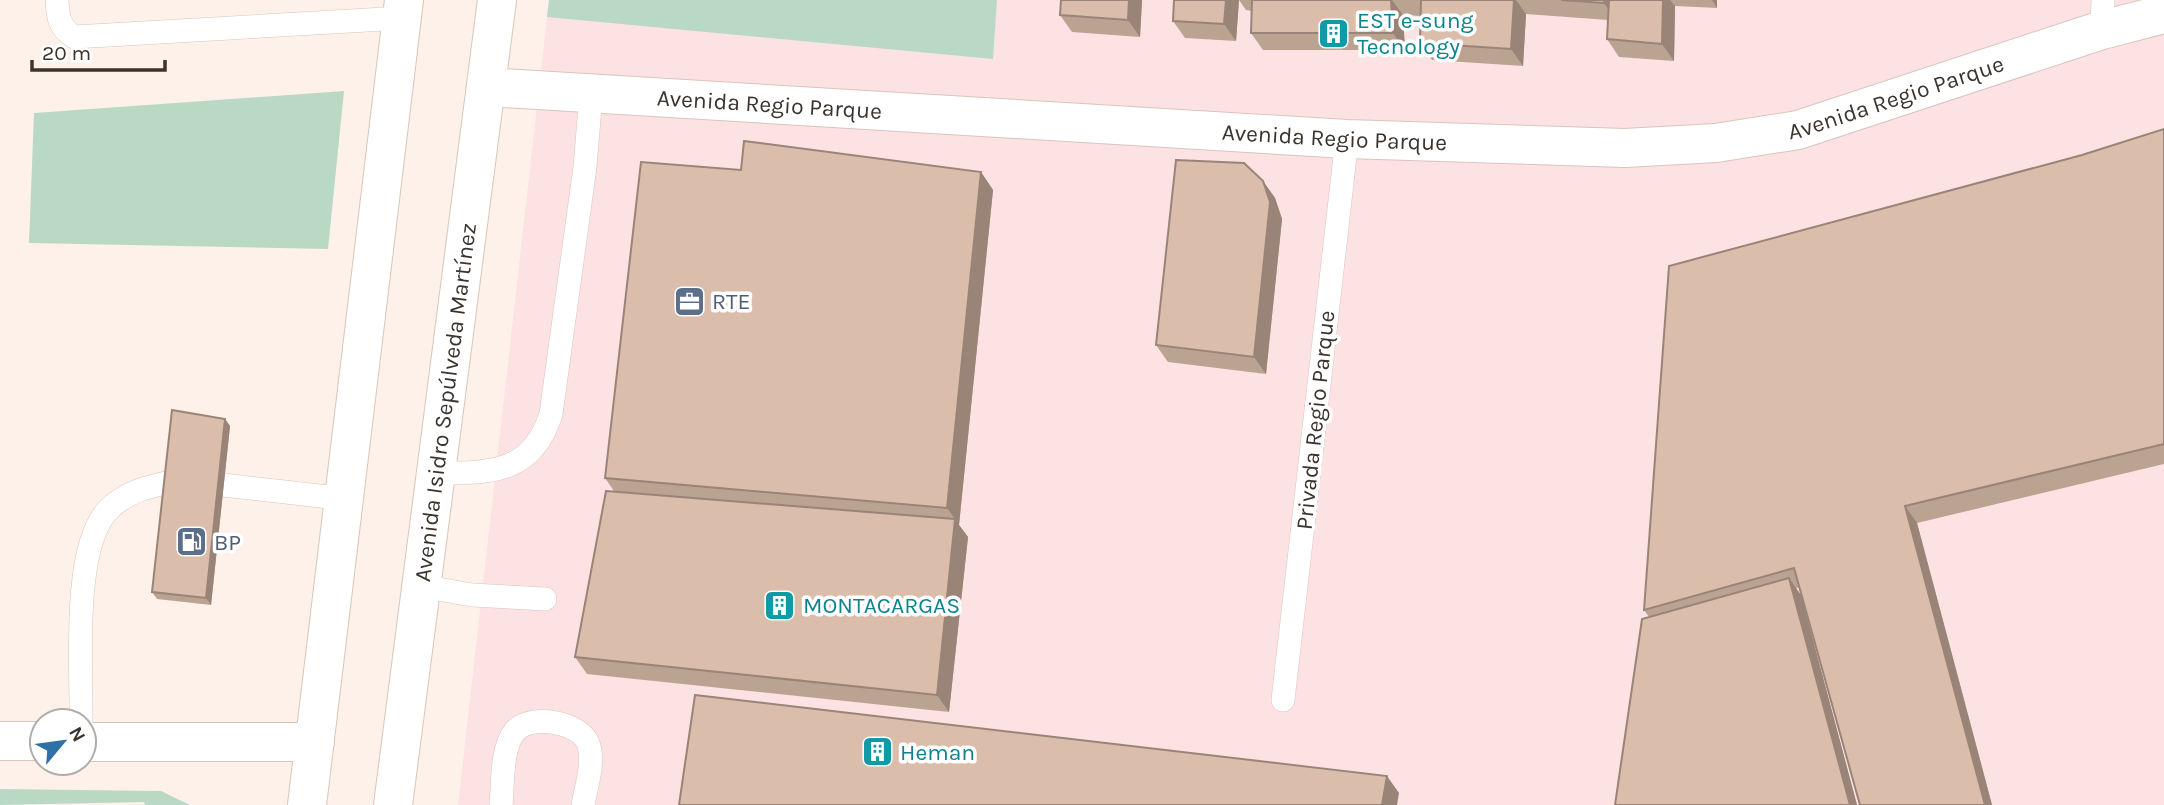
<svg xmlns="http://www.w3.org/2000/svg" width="2164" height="805" viewBox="0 0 2164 805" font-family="Karla,sans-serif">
<rect width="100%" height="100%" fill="#fdf1e9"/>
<polygon fill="#fde2e4" points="549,0 2164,0 2164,805 458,805"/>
<g fill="#bad9c4">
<polygon points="549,0 997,0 993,59 547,17"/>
<polygon points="344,91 328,249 29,243 34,113"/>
<polygon points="0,789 161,791 190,805 145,805 144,802 0,805"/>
</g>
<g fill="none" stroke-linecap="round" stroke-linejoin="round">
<defs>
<g id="lane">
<path d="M 57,0 C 58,18 59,27 74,37 L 402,18"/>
<polyline points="2102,30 2103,0"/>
<path d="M 436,473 C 490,473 532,474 551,414 L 585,167 L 591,95"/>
<polyline points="223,485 346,499"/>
<polyline points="421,586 472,595 545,599"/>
<polyline points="1283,700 1347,139"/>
<path d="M 81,721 C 82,669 71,542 111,507 C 129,491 148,487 170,482"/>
<path d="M 501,805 C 503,784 501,748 515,731 C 531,713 583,722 589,746 C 594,764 586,787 583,805"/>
</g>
<g id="street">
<path id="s1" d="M 486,87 L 1347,139 L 1625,148 L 1716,143 L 1798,130 L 2102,30 L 2164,14"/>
<polyline points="0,741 42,741"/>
<polyline points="84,742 315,742"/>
</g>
<g id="secondary">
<polyline points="307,805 404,0"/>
<path id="s2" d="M 393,805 L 497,0"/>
</g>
</defs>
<use href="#lane" stroke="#d9c5b9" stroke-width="24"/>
<use href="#street" stroke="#d9c5b9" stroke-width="40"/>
<use href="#secondary" stroke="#d9c5b9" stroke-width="40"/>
<use href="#lane" stroke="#fff" stroke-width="23"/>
<use href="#street" stroke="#fff" stroke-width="38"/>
<use href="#secondary" stroke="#fff" stroke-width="38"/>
</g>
<g fill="#bba392">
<polygon points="1142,0 1140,37 1072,32 1060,15"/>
<polygon points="1174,0 1239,0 1236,41 1185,38 1173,21"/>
<polygon points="1239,0 1717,0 1717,8 1675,6 1674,61 1619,57 1607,39 1608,20 1526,14 1523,66 1432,60 1420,43 1421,16 1403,15 1405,50 1263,50 1251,33 1252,11 1246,10"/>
<polygon points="2164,129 2164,464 1917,523 1992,805 1860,805 1800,587 1796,588 1801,595 1857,805 1615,805 1649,617 1644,610 2082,155"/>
<polygon points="741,170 981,172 993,190 959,525 968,537 949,712 587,674 575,657 614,491 605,478"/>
<polygon points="1263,181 1275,198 1282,219 1266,374 1168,362 1156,345"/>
<polygon points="225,419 230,426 211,605 157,599 152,592"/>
</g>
<g fill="#998477">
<polygon points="1129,0 1142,0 1140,37 1128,20"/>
<polygon points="1226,0 1239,0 1236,41 1224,24"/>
<polygon points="1391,0 1392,0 1403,15 1405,50 1393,33"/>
<polygon points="1514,0 1516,0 1526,14 1523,66 1511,49"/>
<polygon points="1604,0 1617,0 1616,20 1604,3"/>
<polygon points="1663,0 1670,0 1675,6 1674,61 1662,44"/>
<polygon points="1712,0 1717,0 1717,8"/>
<polygon points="981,172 993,190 959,525 968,537 949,712 937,695 955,519 947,508"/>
<polygon points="1263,181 1275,198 1282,219 1266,374 1254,357"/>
<polygon points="225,419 230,426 211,605 206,598"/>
<polygon points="1905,506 1917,523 1992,805 1985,805"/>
<polygon points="1789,578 1801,595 1857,805 1850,805"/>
<polygon points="1387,776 1399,793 1397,805 1382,805"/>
</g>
<g fill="#dabdaa" stroke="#998477" stroke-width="2">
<polygon points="1061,0 1129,0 1128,20 1060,15"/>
<polygon points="1174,0 1226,0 1224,24 1173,21"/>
<polygon points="1252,0 1391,0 1393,33 1251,33"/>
<polygon points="1421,0 1514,0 1511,49 1420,43"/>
<polygon points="1561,0 1604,0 1604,3"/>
<polygon points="1609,0 1663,0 1662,44 1607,39"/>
<polygon points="2164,129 2164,444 1905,506 1985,805 1860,805 1794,568 1644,610 1669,266 2082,155"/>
<polygon points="744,141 981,172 947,508 605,478 641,162 741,170"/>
<polygon points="1176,160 1244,163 1263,181 1270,202 1254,357 1156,345"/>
<polygon points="172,410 225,419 206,598 152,592"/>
<polygon points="606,491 955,519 937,695 575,657"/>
<polygon points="1789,578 1850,805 1615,805 1642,619"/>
<polygon points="695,695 1387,776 1382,805 679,805"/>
</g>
<defs>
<symbol id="building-square" viewBox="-11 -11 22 22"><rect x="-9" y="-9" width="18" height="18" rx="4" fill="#0f9aa8" stroke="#fff"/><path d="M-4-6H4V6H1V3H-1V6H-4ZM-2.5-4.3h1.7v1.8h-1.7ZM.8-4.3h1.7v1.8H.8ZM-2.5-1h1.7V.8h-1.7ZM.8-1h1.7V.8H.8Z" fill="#fff"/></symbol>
<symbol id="office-square" viewBox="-11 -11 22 22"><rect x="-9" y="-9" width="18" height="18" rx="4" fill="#5c6f8a" stroke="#fff"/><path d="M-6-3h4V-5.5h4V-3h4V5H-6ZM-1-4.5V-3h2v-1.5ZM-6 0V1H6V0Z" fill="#fff"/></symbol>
<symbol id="fuel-square" viewBox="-11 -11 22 22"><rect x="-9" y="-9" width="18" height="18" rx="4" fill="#5c6f8a" stroke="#fff"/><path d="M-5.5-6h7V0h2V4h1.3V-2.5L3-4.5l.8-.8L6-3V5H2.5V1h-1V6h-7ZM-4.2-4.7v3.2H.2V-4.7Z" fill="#fff"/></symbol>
</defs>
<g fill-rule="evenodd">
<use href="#building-square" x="1316" y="16" width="35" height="35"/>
<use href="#office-square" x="672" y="284" width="35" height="35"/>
<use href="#fuel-square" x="174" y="524" width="35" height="35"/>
<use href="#building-square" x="762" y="588" width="35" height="35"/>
<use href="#building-square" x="860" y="734" width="35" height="35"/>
</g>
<g text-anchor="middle" stroke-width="7" stroke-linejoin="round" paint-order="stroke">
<g font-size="23" fill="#0d838f" stroke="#fff" text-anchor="start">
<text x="1357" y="28">EST e-sung<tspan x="1357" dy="26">Tecnology</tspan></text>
<text x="803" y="613">MONTACARGAS</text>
<text x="900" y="760">Heman</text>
</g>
<g font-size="23" fill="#3a332e" stroke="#fff">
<text dy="8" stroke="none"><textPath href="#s1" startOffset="1418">Avenida Regio Parque</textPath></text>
<text dy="8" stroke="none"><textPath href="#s1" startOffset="284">Avenida Regio Parque</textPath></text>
<text dy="8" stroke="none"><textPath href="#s1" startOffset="850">Avenida Regio Parque</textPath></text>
<text dy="8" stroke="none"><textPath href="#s2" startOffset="406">Avenida Isidro Sepúlveda Martínez</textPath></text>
<text transform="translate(1315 420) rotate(-84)" y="8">Privada Regio Parque</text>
</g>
<g font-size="23" fill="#4e5e75" stroke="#fff" text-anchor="start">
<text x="712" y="309">RTE</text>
<text x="214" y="550">BP</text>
</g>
</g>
<g transform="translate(63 742) rotate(61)"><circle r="33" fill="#ffffff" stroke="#b0adab" stroke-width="2"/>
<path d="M0-5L12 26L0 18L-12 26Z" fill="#2f70a6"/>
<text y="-10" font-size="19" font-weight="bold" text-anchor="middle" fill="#3a332e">N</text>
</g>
<path d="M32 60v10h133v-10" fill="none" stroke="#3a332e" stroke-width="3.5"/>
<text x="42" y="60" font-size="21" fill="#3a332e" stroke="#ffffff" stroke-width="5" paint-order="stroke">20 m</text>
</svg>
